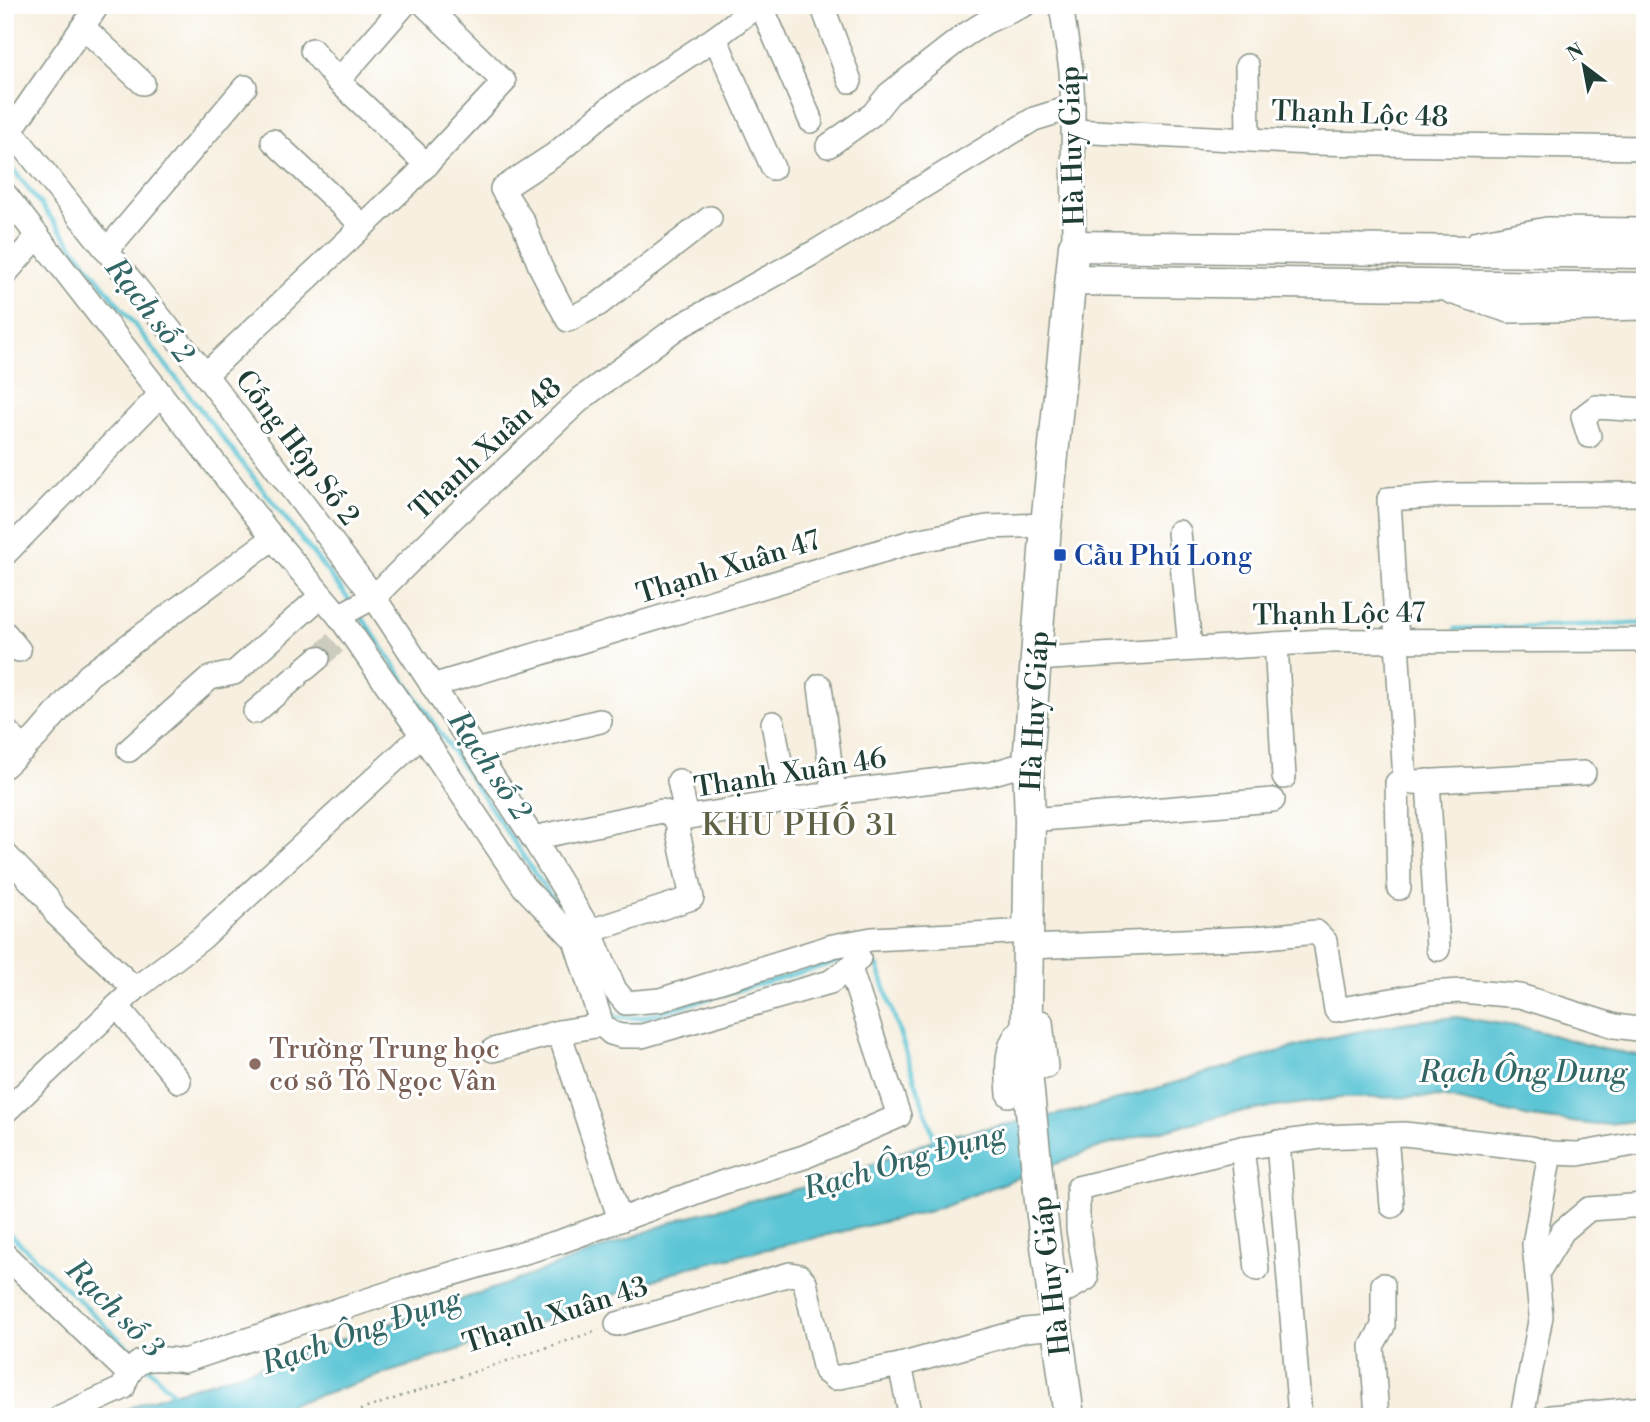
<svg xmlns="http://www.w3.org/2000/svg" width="1650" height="1422" viewBox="0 0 1650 1422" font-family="'Libre Bodoni',serif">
<rect width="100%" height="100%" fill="#fff"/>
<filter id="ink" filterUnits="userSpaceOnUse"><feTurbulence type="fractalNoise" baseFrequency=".0143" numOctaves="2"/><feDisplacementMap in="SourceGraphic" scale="14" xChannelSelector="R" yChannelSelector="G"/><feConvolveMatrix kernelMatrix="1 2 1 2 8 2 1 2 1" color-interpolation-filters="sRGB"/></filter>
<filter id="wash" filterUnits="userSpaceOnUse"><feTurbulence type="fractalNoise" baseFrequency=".00686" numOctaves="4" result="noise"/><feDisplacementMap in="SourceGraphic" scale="28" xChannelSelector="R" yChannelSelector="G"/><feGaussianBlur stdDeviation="1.57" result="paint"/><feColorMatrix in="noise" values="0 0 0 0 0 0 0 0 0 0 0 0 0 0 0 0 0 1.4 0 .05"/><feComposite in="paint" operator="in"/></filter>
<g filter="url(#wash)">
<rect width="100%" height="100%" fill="#f7efdf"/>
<polygon fill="#5bc5d5" stroke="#3d8184" stroke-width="2" points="1457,1017 1527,1028 1602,1049 1645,1056 1645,1120 1597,1125 1530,1117 1442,1097 1340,1098 1226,1114 1100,1147 930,1211 686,1268 528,1327 252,1417 108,1417 146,1401 250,1370 510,1283 686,1217 829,1181 941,1137 1090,1108 1321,1039 1407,1022"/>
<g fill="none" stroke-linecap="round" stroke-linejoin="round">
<g stroke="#5bc5d5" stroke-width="4.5">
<polyline points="5,159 350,601"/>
<polyline points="359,613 551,897 563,912"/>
<polyline points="1455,629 1645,623"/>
<polyline points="866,960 872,960 878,967 936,1144"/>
<polyline points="603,991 612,1012 617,1017 640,1018 847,959"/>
<polyline points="5,1229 137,1356"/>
<polyline points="148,1367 176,1396"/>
</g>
</g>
</g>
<g filter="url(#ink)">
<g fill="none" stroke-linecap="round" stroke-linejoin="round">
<polyline stroke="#cccbbd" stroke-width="23" stroke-dasharray="23 11" stroke-linecap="butt" points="318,658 340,639"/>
<defs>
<g id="minor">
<polyline points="761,5 811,121"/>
<polyline points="822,5 850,81"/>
<polyline points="1061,5 1071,70 1073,107 1074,246"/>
<polyline points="83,27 143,83"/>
<polyline points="715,38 773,168"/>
<polyline points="312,50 338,81 427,165"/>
<polyline points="1247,66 1248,139"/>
<polyline points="338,81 404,5"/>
<polyline points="5,123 194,360 374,597 533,838 662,811 670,814 678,822"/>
<polyline points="11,130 98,5"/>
<polyline points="1074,131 1309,143 1645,148"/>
<polyline points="273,141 363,226"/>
<polyline points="828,146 873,114 889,94 965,35 986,22 1024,5"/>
<polyline points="5,194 273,538 339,616 422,735 202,938 135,989 5,1112"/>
<polyline points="710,218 599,304 568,320 540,266 523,222 502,189 554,155 611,107 715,38 758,5"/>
<polyline points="1478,242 1547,229 1645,230"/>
<polyline points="107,250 245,87"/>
<polyline points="5,274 38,236"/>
<polyline points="1451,292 1509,311 1645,308"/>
<polyline points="205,375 414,178 504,82 425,5"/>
<polyline points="1589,436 1583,417 1596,407 1645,410"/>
<polyline points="1179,532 1190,648"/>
<polyline points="5,554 161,394"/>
<polyline points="339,616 374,597 451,520 582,398 675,329 815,252 1034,119 1073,107"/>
<polyline points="5,633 19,650"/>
<polyline points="1276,644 1284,777"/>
<polyline points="1036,659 1324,641 1645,640"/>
<polyline points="305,669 318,658"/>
<polyline points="432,686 911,542 987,527 1046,525"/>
<polyline points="820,686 834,793"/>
<polyline points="255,712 296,677"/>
<polyline points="773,723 787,801"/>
<polyline points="5,730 24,749"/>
<polyline points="422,735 524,887 575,940 602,1025"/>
<polyline points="129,750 210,678 234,673 321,596"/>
<polyline points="475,751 600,721"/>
<polyline points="5,766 37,736 89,675 273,538"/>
<polyline points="679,781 687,817"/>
<polyline points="1428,781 1438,949"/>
<polyline points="1405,782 1389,499 1448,495 1645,494"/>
<polyline points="1030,820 1273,800"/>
<polyline points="533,838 590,931 615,990 626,1003 660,1000 833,946 872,939 1029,931"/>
<polyline points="5,854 47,898 56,914 135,989"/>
<polyline points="1399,888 1397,783 1584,773"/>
<polyline points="575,940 590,931 692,898 678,832 678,822 684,818 834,793 990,774 1028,763"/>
<polyline points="1029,947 1256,938 1316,932 1325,941 1336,1010 1431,993 1461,991 1520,996 1615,1026 1645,1030"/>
<polyline points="117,1006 179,1081"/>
<polyline points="602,1025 611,1033 621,1036 642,1036 830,982 850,968 859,958"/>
<polyline points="559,1032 620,1220"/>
<polyline points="493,1050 559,1032 602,1025"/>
<path d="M 1009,1095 C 1007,1064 1002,1029 1041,1022 L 1046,1067"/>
<polyline points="1386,1136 1392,1206"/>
<polyline points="1278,1142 1300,1417"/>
<polyline points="1242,1148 1257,1269"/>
<polyline points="1550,1153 1578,1154 1645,1142"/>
<polyline points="5,1255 128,1373"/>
<polyline points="1538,1272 1563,1231 1589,1209 1645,1205"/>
<polyline points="1053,1288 1065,1291 1086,1279 1078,1229 1078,1188 1242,1148 1321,1137 1404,1134 1531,1148 1550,1153 1534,1245 1541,1316 1522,1417"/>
<polyline points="617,1324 790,1274 800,1276 805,1282 825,1371 834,1378 900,1365"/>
<path d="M 60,1417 L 123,1388 C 134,1353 152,1357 184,1361 L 404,1288 L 562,1241 L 724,1182 L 804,1157 L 899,1116 L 850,968"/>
<polyline points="911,1417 900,1365 1025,1330 1057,1327"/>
<polyline points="1377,1417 1372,1346 1383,1326 1383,1285"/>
<polyline points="1551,1417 1645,1408"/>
</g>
<g id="major">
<polyline points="1071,280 1645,288"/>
<polyline points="1069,1417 1040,1201 1026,1062 1030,820 1028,763 1046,525 1074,246 1645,253"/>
</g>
</defs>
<use href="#minor" stroke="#8b968a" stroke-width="26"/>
<use href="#major" stroke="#8b968a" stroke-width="33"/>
<polyline stroke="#8b968a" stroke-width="2.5" stroke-dasharray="2 5" stroke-linecap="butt" points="340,1417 599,1330"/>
<use href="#minor" stroke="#fff" stroke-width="23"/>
<use href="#major" stroke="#fff" stroke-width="30"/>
</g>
</g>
<rect fill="#1a4fb4" stroke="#fff" stroke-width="2.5" x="1053" y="548" width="14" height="14" rx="3.5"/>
<circle fill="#8d6e63" stroke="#fff" stroke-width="2.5" cx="255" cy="1064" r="7"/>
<g text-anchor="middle" stroke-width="6" stroke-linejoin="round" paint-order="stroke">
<g font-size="28" fill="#1f3d34" stroke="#fff">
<text transform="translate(1360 113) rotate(2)" y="10">Thạnh Lộc 48</text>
<text transform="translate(1071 146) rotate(-92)" y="10">Hà Huy Giáp</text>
<text transform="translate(298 447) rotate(53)" y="10">Cống Hộp Số 2</text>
<text transform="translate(485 448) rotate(-43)" y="10">Thạnh Xuân 48</text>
<text transform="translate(728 566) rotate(-17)" y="10">Thạnh Xuân 47</text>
<text transform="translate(1339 613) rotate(-1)" y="10">Thạnh Lộc 47</text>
<text transform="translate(1034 711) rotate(-87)" y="10">Hà Huy Giáp</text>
<text transform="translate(790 772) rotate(-9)" y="10">Thạnh Xuân 46</text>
<text transform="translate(1050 1276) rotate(-97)" y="10">Hà Huy Giáp</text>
<text transform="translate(555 1314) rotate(-18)" y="10">Thạnh Xuân 43</text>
</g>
<g font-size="28" fill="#164399" stroke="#fff" text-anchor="start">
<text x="1074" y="565">Cầu Phú Long</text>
</g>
<g font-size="28" fill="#785e54" stroke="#fff" text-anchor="start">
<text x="269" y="1058">Trường Trung học<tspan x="269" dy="32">cơ sở Tô Ngọc Vân</tspan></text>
</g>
<g font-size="30" font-style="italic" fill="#316664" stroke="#fff">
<text transform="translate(150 310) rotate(52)" y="10">Rạch số 2</text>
<text transform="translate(490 765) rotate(56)" y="10">Rạch số 2</text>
<text x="1523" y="1082">Rạch Ông Dung</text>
<text transform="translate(904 1161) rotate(-16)" y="10">Rạch Ông Đụng</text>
<text transform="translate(115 1308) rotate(45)" y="10">Rạch số 3</text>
<text transform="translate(361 1331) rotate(-19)" y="10">Rạch Ông Đụng</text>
</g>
<g font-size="30" letter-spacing="2" fill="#616145" stroke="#fff">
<text x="800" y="835">KHU PHỐ 31</text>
</g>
</g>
<rect width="1650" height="1422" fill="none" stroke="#fff" stroke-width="28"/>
<g transform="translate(1584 66) rotate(328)" stroke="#ffffff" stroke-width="5" paint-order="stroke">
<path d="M0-5L12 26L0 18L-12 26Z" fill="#1f3d34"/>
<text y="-10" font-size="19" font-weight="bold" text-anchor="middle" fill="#1f3d34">N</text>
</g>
</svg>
